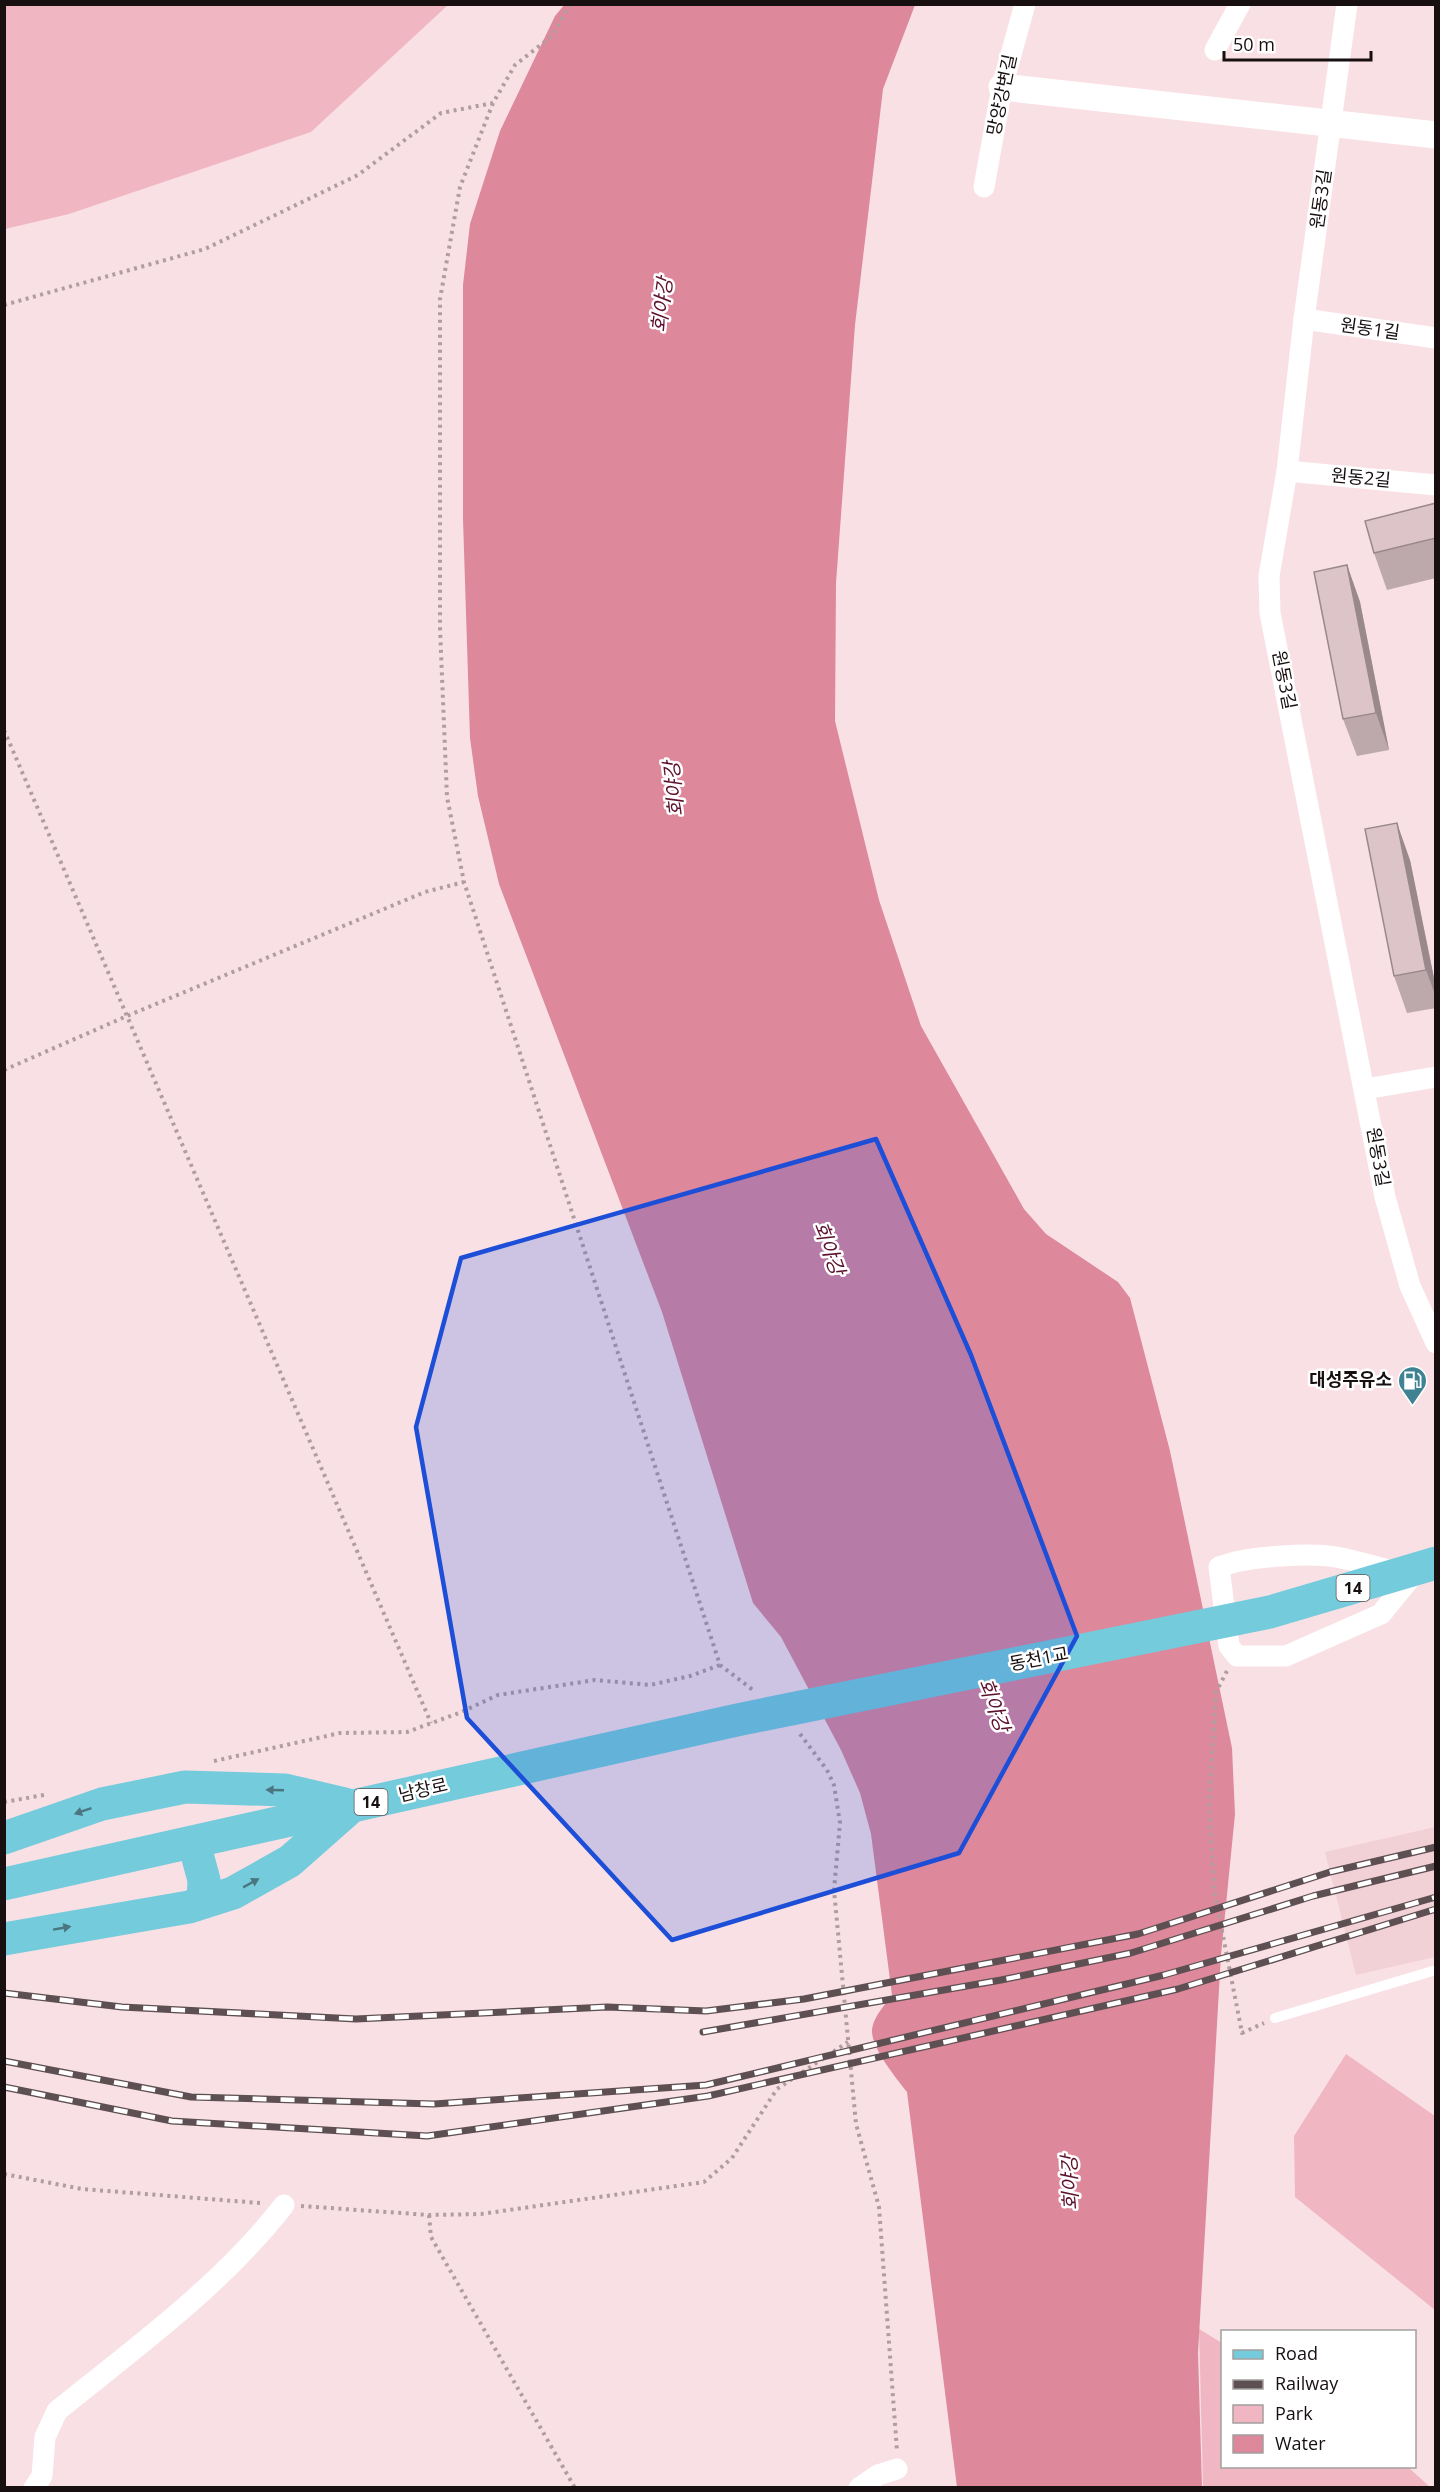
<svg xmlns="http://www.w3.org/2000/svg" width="1440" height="2492" viewBox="0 0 1440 2492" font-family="'Open Sans','Noto Sans KR',sans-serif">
<rect width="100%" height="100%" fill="#f9e0e5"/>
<polygon fill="#f1d0d6" points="1435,1827 1435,1957 1356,1975 1325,1852"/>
<g fill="#f0b7c3">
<polygon points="4,5 5,4 448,5 311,132 69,214 5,229"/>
<polygon points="1346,2054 1435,2116 1435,2310 1295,2197 1294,2136"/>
<polygon points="1199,2329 1222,2343 1222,2466 1408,2467 1430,2487 1203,2487"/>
</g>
<path fill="#dd889b" d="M 565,4 L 915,5 L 883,89 L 855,325 L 836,583 L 835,721 L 879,900 L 921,1026 L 1024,1209 L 1046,1234 L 1118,1282 L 1130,1298 L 1170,1451 L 1232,1748 L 1235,1814 L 1221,1955 L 1198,2353 L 1202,2487 L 957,2487 L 907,2092 C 896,2078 873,2050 872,2032 C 872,2018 885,2005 892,1995 L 871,1834 L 860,1793 L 841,1750 L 781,1637 L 753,1603 L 662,1312 L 499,884 L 478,796 L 470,738 L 463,519 L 463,285 L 470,224 L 500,131 L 555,16 Z"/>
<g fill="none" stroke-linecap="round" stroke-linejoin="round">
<g stroke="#b09da0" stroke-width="4" stroke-dasharray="3 4.5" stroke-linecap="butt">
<polyline points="570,4 552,36 515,65 493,103 460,187 440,299 440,628 447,797 464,882 720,1665 753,1690"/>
<polyline points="4,305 205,249 358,175 441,113 493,103"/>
<polyline points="4,730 431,1723"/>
<polyline points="4,1070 127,1016 425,892 464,882"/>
<polyline points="1227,1671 1216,1692 1209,1804 1214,1890 1242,2033 1264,2023"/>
<polyline points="800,1734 827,1770 834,1785 840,1823 834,1890 856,2124 879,2207 897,2451"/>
<polyline points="214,1761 340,1733 407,1732 459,1713 498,1695 595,1680 650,1685 690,1676 720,1665"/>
<polyline points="4,1802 44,1795"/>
<polyline points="4,2174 82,2189 260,2203"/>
<polyline points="301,2206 429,2215 481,2214 704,2182 732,2158 777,2089 848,2042"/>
<polyline points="429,2215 431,2237 575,2488"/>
</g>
<polyline stroke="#fff" stroke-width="10" points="1275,2018 1436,1970"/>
<g stroke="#fff" stroke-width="21">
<polyline points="1347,4 1304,319 1287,471 1269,576 1270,613 1385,1197 1410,1286 1436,1343"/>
<polyline points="1215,50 1240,4"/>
<polyline points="984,187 1002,87 1025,4"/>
<polyline points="1304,319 1436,338"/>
<polyline points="1287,471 1436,485"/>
<polyline points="1365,1089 1436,1077"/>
<path d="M 1396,1572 C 1378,1567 1360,1562 1341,1558 C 1313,1552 1246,1556 1219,1567 L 1229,1646 L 1237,1656 L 1286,1656 L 1381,1614 L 1417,1570"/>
<path d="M 34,2488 L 42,2476 L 45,2437 L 57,2411 C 136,2347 221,2286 284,2205"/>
<polyline points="859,2488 878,2475 897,2469"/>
</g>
<polyline stroke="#fff" stroke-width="27" points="1002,87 1436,135"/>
<g stroke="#74cbdb" stroke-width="33">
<polyline points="4,1838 102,1804 185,1787 285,1790 345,1804"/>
<polyline points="198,1858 204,1880 203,1902"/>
<polyline points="4,1884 737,1720 1270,1612 1436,1563"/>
<polyline points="4,1939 189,1907 233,1893 290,1861 350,1808"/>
</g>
<defs>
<g id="rail">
<polyline points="4,1993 122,2007 356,2019 607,2007 706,2011 804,1999 1138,1934 1330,1872 1436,1847"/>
<polyline points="703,2032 1001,1980 1131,1953 1313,1896 1436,1866"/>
<polyline points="4,2061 191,2097 434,2104 706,2085 1164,1975 1436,1897"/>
<polyline points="4,2087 172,2121 427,2136 708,2096 1178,1989 1436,1909"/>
</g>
</defs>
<use href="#rail" stroke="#5d4f52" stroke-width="7"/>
<use href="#rail" stroke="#fff" stroke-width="4.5" stroke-dasharray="14" stroke-linecap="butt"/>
</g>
<g fill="#bda9ac">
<polygon points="1436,503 1436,578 1387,590 1374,553"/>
<polygon points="1347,565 1360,602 1389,750 1357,756 1343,719"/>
<polygon points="1410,860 1436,988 1436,1008 1407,1013 1394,976"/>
</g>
<g fill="#9a898c">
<polygon points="1347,565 1360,602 1389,750 1376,713"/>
<polygon points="1397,823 1410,860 1436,988 1436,997 1426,970"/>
</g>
<g fill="#dcc4c8" stroke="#9a898c" stroke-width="1.5">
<polygon points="1436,503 1436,538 1374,553 1365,521"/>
<polygon points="1347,565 1376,713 1343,719 1314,572"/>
<polygon points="1397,823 1426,970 1394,976 1365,829"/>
</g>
<defs><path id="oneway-solid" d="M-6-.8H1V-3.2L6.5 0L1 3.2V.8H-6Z" transform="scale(1.5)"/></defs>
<g fill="#4a7680">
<use href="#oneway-solid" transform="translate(275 1790) rotate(-178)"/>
<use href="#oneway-solid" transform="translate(83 1811) rotate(161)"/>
<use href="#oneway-solid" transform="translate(251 1883) rotate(-29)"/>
<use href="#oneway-solid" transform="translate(62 1928) rotate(-10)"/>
</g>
<path fill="#1d4ed8" fill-opacity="0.2" stroke="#1d4ed8" stroke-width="4.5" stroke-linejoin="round" d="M 876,1139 L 971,1355 L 1077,1636 L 959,1853 L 672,1940 L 467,1718 L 416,1427 L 461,1258 Z"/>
<defs>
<symbol id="fuel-pin" viewBox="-11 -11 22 30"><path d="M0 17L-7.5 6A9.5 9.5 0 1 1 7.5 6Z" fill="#3f8292" stroke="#fff"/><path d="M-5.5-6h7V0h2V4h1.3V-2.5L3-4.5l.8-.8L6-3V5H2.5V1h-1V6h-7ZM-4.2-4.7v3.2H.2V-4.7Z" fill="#fff"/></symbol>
</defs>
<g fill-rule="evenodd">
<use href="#fuel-pin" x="1396" y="1364" width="33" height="45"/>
</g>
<g text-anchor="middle" stroke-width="5" stroke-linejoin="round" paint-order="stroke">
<g fill="#fff" stroke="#5d5758" stroke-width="1.5">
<rect x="1336.5" y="1575" width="33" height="26" rx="4.5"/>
<rect x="354.5" y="1789" width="33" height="26" rx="4.5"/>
</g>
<g font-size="16" font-weight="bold" fill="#170f10">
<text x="1353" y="1594">14</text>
<text x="371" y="1808">14</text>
</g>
<g font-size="18" fill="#170f10" stroke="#fff">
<text transform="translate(1002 95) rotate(-78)" y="6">망양강변길</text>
<text transform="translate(1321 199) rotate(-82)" y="6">원동3길</text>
<text transform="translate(1370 329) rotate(8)" y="6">원동1길</text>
<text transform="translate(1361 478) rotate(5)" y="6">원동2길</text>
<text transform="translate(1284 680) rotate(79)" y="6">원동3길</text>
<text transform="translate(1378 1157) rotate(80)" y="6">원동3길</text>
<text transform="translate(1039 1659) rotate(-11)" y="6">동천1교</text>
<text transform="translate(423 1790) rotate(-13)" y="6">남창로</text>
</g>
<g font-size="18" font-weight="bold" fill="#170f10" stroke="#fff" text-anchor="end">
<text x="1392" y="1386">대성주유소</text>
</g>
<g font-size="20" font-style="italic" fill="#5d112c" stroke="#fff">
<text transform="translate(662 305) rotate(-83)" y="7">회야강</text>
<text transform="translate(674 789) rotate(-96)" y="7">회야강</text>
<text transform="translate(829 1248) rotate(70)" y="7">회야강</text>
<text transform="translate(994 1705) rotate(70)" y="7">회야강</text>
<text transform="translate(1070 2183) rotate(-92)" y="7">회야강</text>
</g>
</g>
<rect width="1440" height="2492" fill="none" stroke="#170f10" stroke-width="12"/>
<rect x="1221" y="2330" width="195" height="138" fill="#ffffff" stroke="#a29f9f" stroke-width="1.5"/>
<rect x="1233" y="2350" width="30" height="9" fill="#74cbdb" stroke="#a29f9f" stroke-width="1.5"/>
<text x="1275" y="2360" font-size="18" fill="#170f10">Road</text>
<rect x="1233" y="2380" width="30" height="9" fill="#5d4f52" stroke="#a29f9f" stroke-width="1.5"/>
<text x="1275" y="2390" font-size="18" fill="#170f10">Railway</text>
<rect x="1233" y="2405" width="30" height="18" fill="#f0b7c3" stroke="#a29f9f" stroke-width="1.5"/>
<text x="1275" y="2420" font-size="18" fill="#170f10">Park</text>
<rect x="1233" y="2435" width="30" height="18" fill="#dd889b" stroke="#a29f9f" stroke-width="1.5"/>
<text x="1275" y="2450" font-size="18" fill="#170f10">Water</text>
<path d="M1224 51v9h147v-9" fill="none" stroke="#170f10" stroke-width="3"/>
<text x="1233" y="51" font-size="18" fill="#170f10" stroke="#ffffff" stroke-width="4.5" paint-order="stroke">50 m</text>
</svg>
